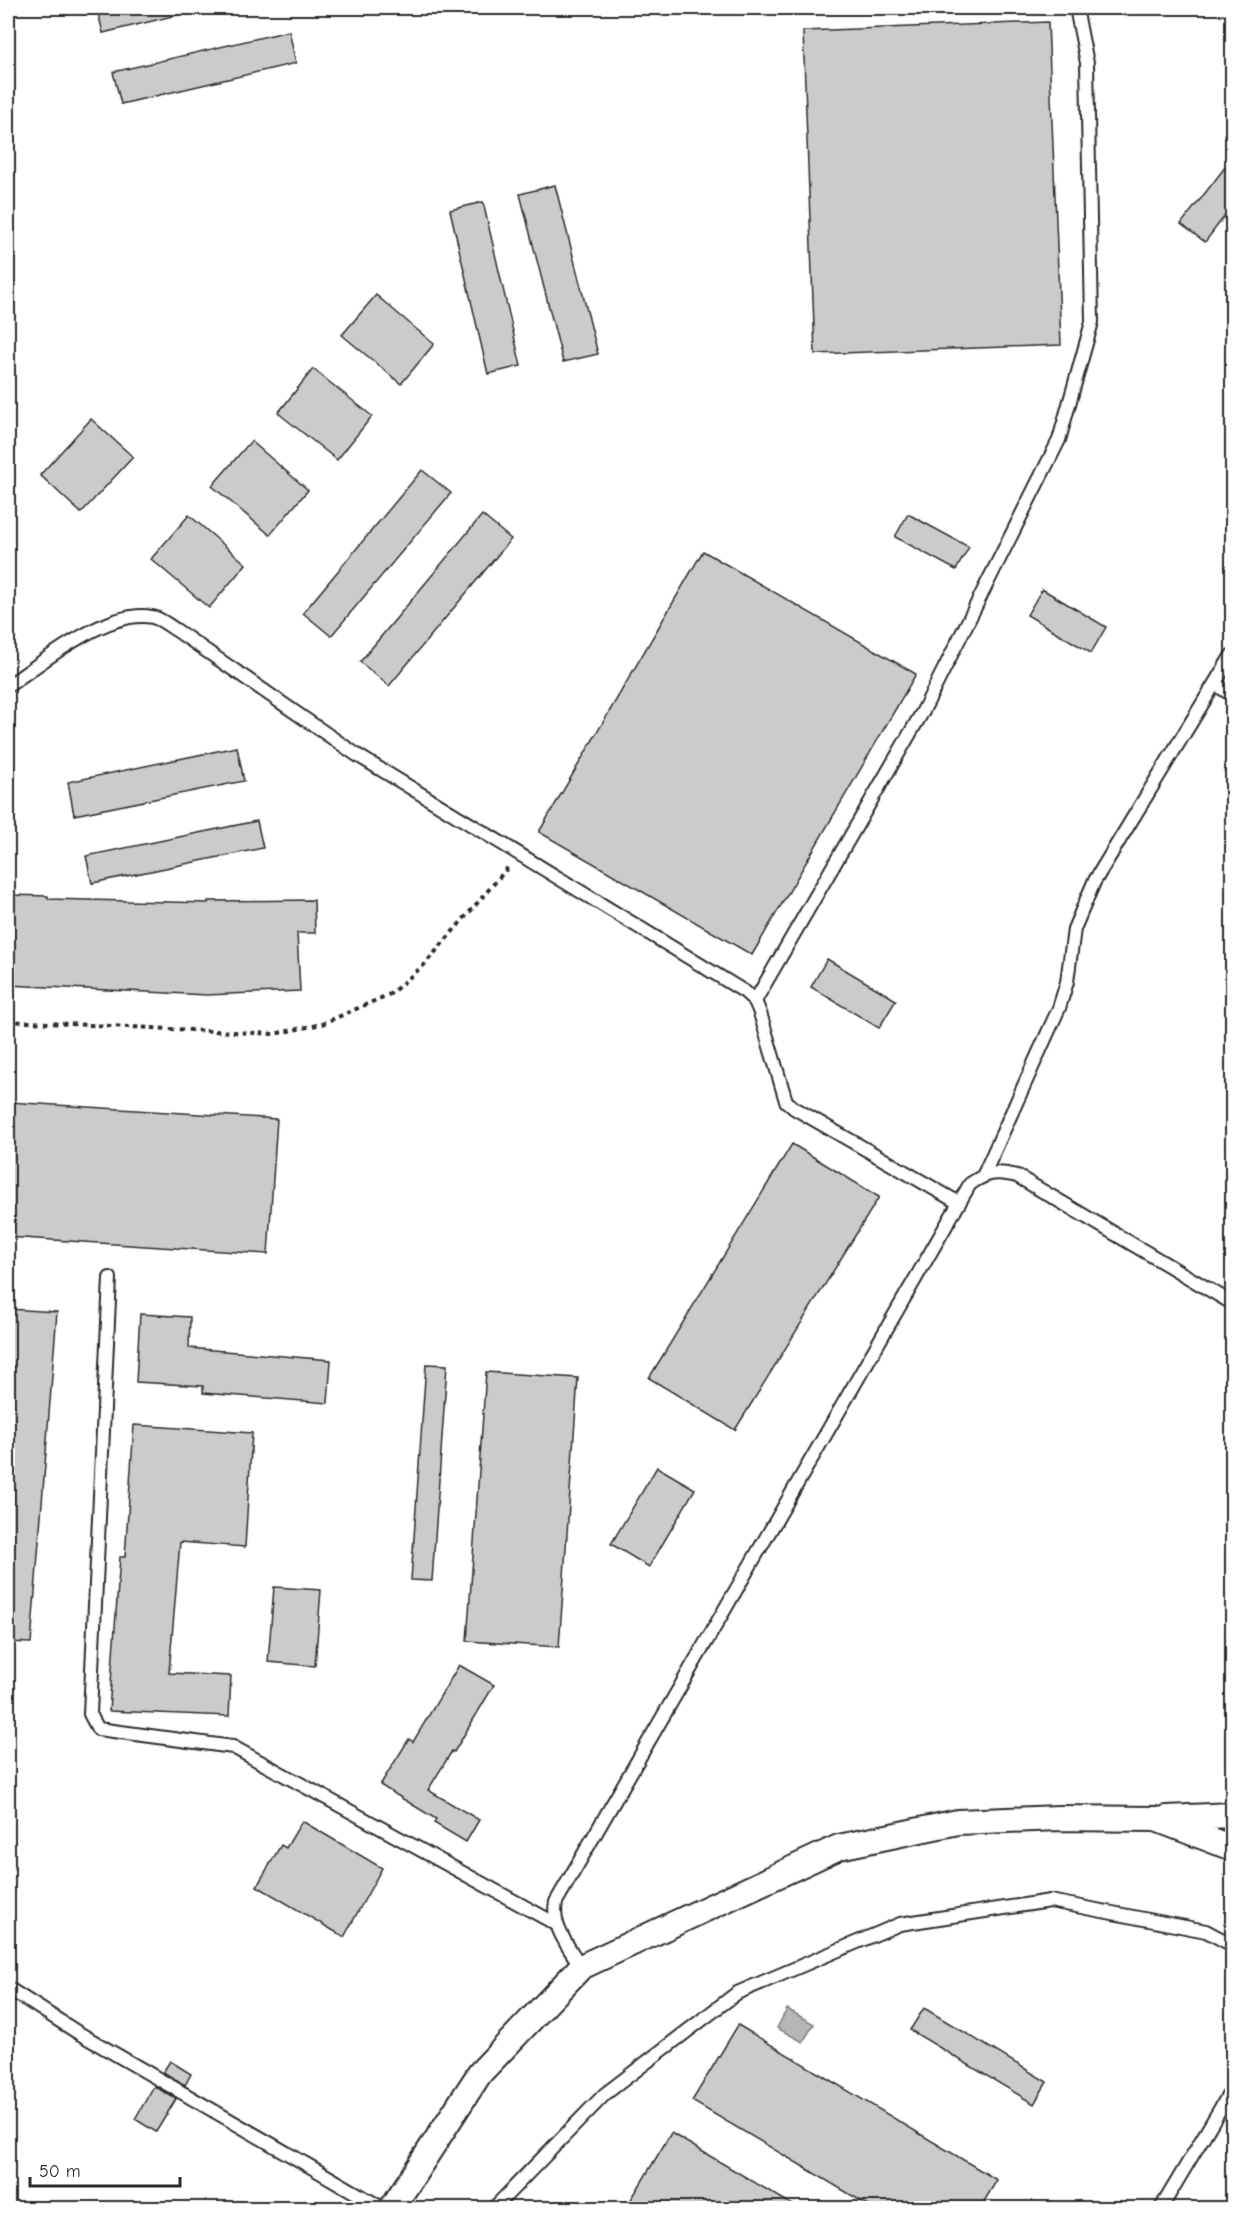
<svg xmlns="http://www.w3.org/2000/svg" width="1240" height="2216" viewBox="0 0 1240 2216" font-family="'Comic Neue',sans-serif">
<rect width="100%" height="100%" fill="#fff"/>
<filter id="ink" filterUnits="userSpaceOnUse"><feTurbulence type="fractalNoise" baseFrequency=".0167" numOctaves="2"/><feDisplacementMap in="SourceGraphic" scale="12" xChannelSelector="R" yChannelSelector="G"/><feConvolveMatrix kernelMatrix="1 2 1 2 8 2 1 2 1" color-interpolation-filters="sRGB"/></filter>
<g filter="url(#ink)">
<polygon fill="#b6b6b6" stroke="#7e7e7e" stroke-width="1.5" points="787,2009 814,2024 803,2042 777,2028"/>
<g fill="#cbcbcb" stroke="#2b2b2b" stroke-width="1.5">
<polygon points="97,8 180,8 181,14 103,33"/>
<polygon points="1048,22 1061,345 815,354 803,31"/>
<polygon points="289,31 296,63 121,104 113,72"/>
<polygon points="1233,157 1233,205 1205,242 1181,224"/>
<polygon points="555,185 598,354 563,362 520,194"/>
<polygon points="483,202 521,366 488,374 450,210"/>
<polygon points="376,295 434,344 401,384 342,335"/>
<polygon points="313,369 372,416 337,460 278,413"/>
<polygon points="91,419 133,457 81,513 40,475"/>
<polygon points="251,441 308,490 270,535 212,486"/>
<polygon points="422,470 451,493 331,636 303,613"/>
<polygon points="908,514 969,547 956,570 895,537"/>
<polygon points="189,515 246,564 209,608 151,559"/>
<polygon points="482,515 511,539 389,686 360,662"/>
<polygon points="703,551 916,674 752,955 539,832"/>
<polygon points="1042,589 1106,627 1091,653 1027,615"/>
<polygon points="237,747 244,781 74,815 68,782"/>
<polygon points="257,821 263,848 92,883 86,856"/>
<polygon points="8,895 48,896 48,899 208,903 208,901 314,900 315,933 297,933 300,991 207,995 8,985"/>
<polygon points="827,959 896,1000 879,1028 811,987"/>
<polygon points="8,1102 277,1119 268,1254 8,1237"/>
<polygon points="792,1144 879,1197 735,1430 649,1378"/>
<polygon points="8,1309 57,1312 31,1643 8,1642"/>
<polygon points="140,1314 190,1317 189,1348 331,1360 328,1403 203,1393 203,1386 136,1382"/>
<polygon points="426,1364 447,1365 432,1581 411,1580"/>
<polygon points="486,1372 578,1378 559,1647 467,1641"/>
<polygon points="134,1425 252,1433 245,1547 180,1542 169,1673 231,1676 229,1716 109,1711 120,1557 125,1557"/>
<polygon points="657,1467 695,1489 649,1567 611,1544"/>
<polygon points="274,1587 321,1590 315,1666 268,1662"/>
<polygon points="459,1665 494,1685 454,1752 452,1751 428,1790 479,1820 466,1842 434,1823 436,1819 380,1785 409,1739 413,1742"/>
<polygon points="302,1821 382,1868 344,1937 257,1886 281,1845 286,1848"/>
<polygon points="924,2008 1047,2082 1034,2104 910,2030"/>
<polygon points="738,2025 997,2180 980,2208 873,2208 692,2101"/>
<polygon points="170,2061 191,2074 185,2085 163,2072"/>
<polygon points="154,2086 176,2099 156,2132 135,2119"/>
<polygon points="671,2133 798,2208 626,2208"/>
</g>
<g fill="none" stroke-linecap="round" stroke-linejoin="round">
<defs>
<g id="service">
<polyline points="1215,684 1232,695"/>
<path d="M 8,686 C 42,662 109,608 152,617 C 160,618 169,626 176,630 L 357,755 L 745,992 L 755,1001 L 760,1013 L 786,1101 L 794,1108 L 959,1203"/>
<polyline points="755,1001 923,711 1059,440 1092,322 1087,63 1076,8"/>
<polyline points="984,1174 1059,1008 1067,982 1074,929 1094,882 1232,655"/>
<polyline points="110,1278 90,1714 98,1729 233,1747 556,1924"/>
<path d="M 581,1967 C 569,1947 551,1927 556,1902 L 970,1184 C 987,1172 998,1171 1017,1176 L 1232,1303"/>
<polyline points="8,1988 77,2032 382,2208"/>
<polyline points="494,2208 605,2094 737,1993 900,1924 1050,1901 1206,1931 1232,1945"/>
<polyline points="1161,2208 1232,2089"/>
</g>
<g id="minor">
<polyline points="1167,1818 1232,1815"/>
<polyline points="392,2208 480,2073 581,1967 839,1847 958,1822 1059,1818 1156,1819 1232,1848"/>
</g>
</defs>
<use href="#service" stroke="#2b2b2b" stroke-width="16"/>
<use href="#minor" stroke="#2b2b2b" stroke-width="28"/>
<polyline stroke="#2b2b2b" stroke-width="4" stroke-dasharray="4.5 4.5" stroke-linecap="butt" points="8,1021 274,1034 322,1024 390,994 424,965 510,865"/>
<use href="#service" stroke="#fff" stroke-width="12"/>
<use href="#minor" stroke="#fff" stroke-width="24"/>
</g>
</g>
<rect width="1240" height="2216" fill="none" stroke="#fff" stroke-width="30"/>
<rect x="15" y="15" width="1210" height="2186" fill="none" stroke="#2b2b2b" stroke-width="2" filter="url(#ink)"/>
<path d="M30 2177v9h150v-9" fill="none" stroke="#2b2b2b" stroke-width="3"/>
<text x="39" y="2177" font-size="18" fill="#2b2b2b" stroke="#ffffff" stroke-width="4.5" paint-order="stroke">50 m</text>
</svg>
